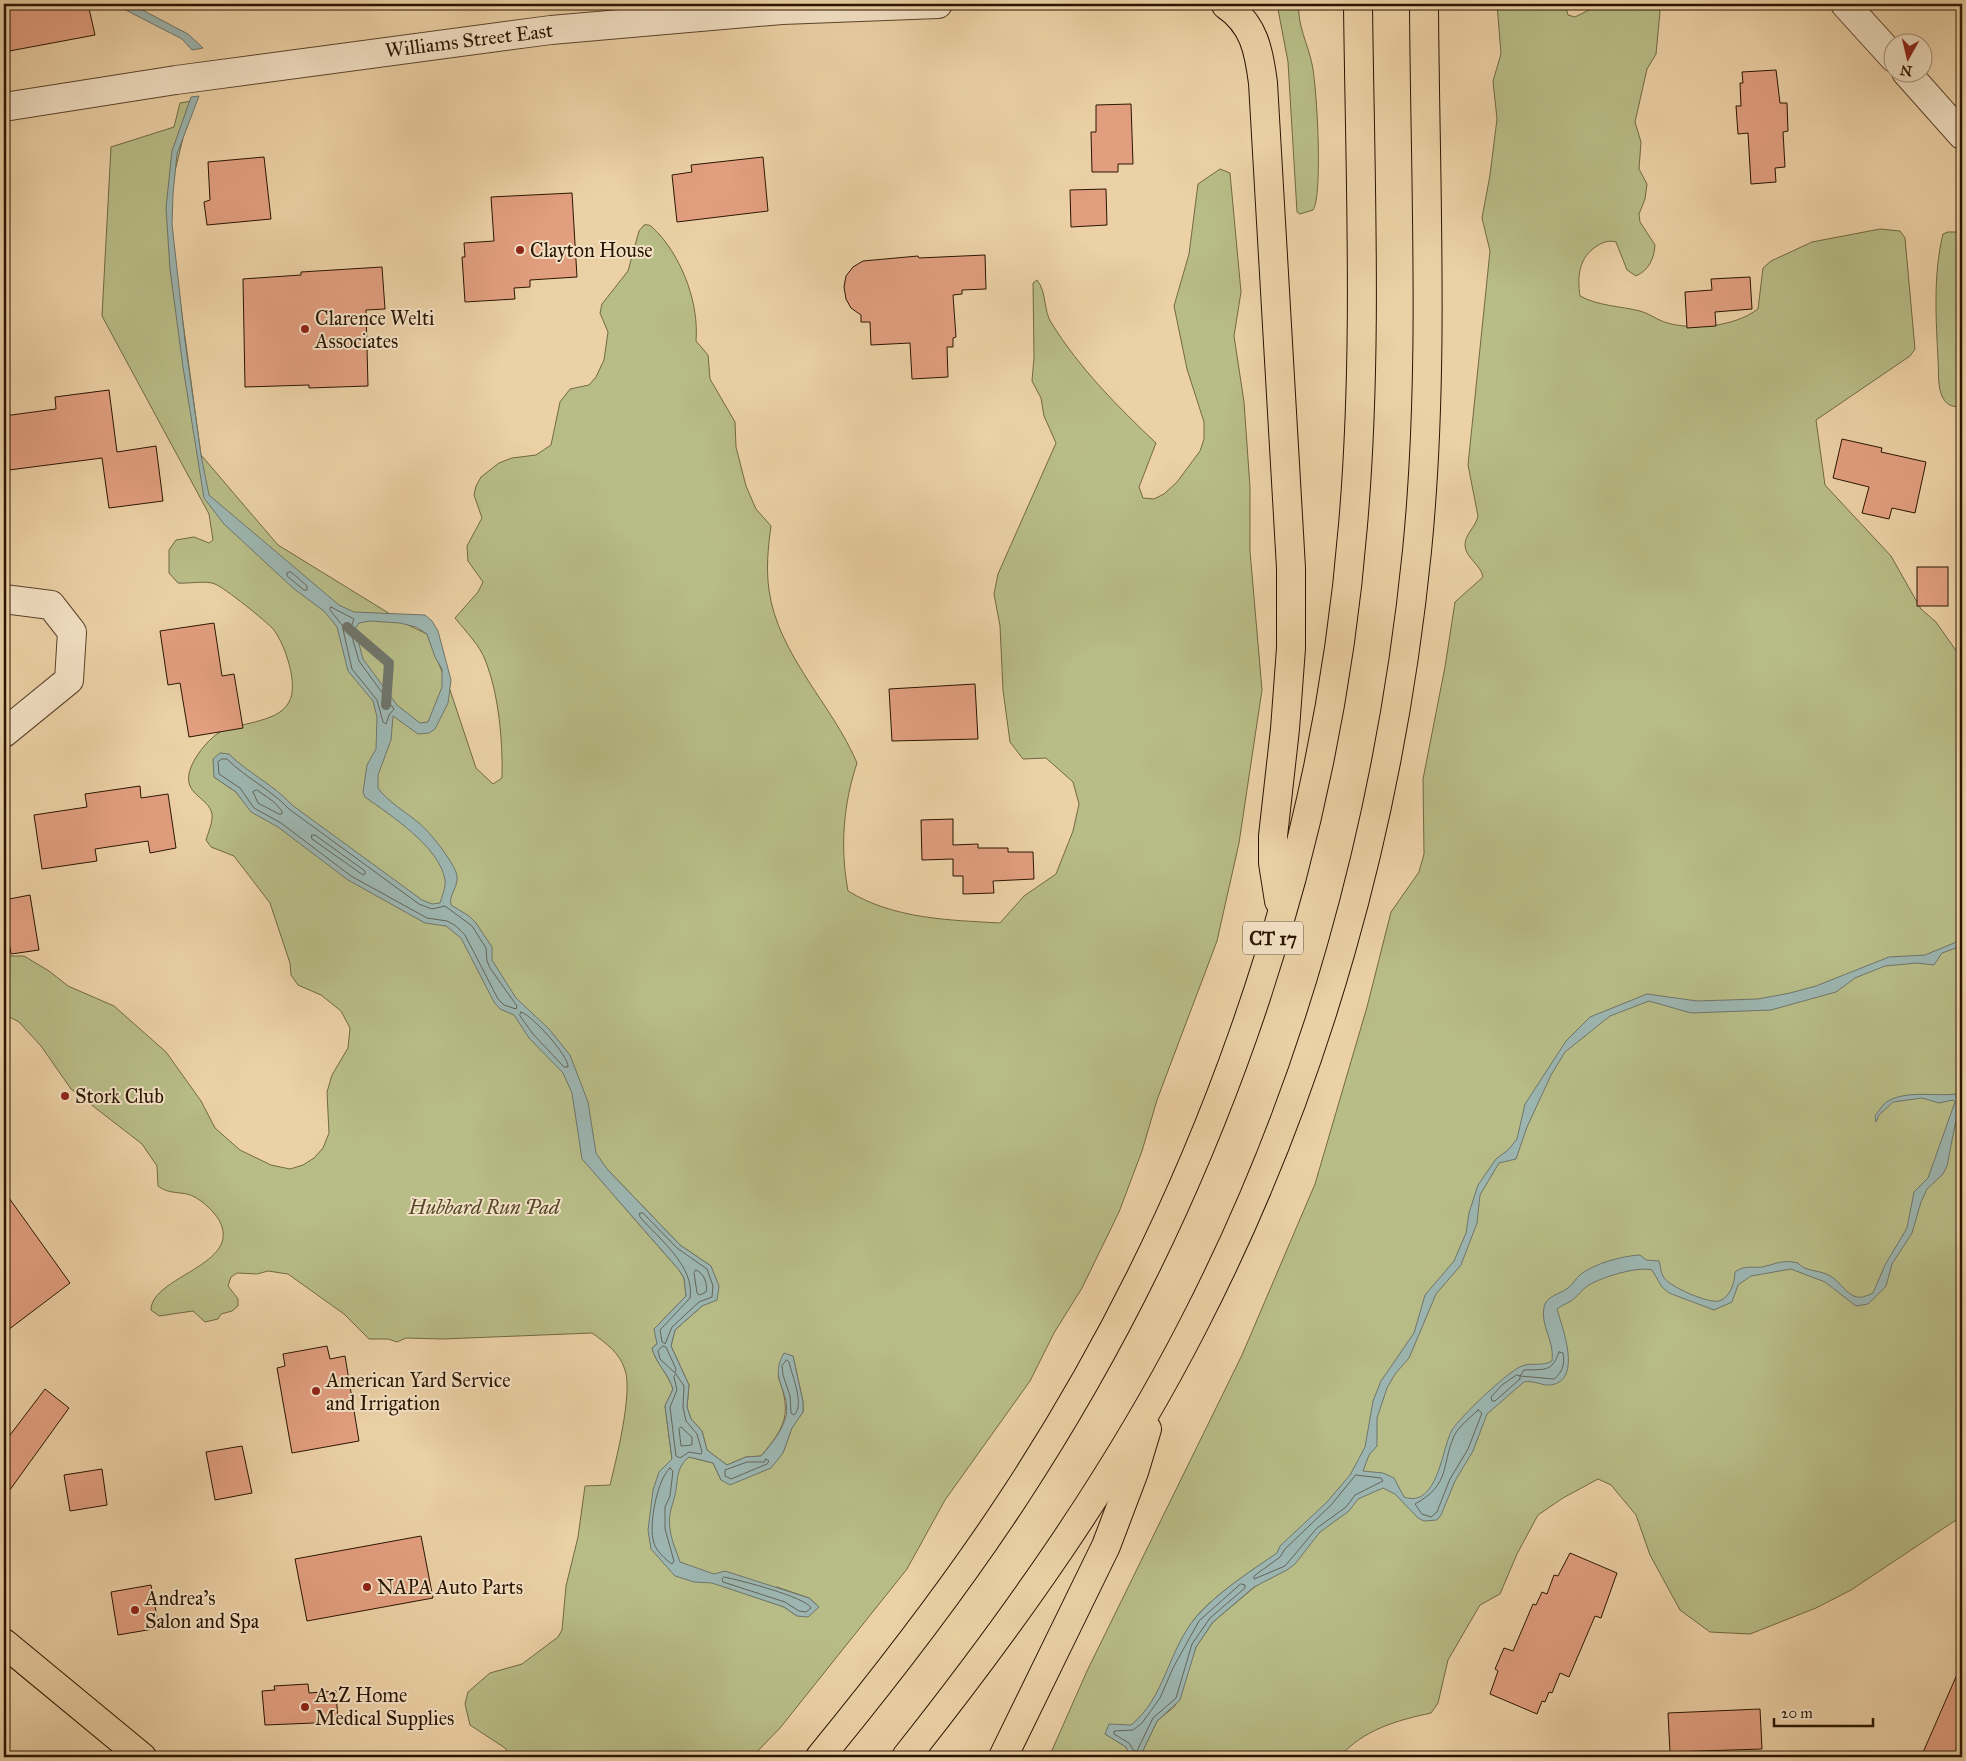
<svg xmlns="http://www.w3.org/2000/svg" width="1966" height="1761" viewBox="0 0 1966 1761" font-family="'IM FELL Great Primer',serif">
<rect width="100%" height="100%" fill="#ecd1a6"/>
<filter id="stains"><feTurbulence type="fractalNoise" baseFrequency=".004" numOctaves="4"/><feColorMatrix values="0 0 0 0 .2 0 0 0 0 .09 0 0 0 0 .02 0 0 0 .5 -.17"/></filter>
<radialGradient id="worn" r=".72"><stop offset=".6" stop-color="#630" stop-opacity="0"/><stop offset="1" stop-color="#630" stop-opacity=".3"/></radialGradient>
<g fill="#b8bc87" stroke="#726844" fill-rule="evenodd">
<path d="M 1277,4 L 1299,4 C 1297,25 1308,44 1312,64 C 1317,85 1323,196 1313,210 L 1300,214 L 1297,212 L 1288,62 Z"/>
<path d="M 1497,4 L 1565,4 L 1568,15 L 1575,17 L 1601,4 L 1658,4 L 1660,12 L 1656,54 L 1647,69 L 1635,122 L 1641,142 L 1639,169 L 1647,184 L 1645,199 L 1639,214 L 1640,222 L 1655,245 C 1654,259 1649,270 1636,276 L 1627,270 L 1616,242 C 1609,240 1603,242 1597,246 C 1579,257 1577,276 1580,296 C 1598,306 1620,306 1640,311 C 1648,313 1656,319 1664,322 C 1692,331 1734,327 1758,309 L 1763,268 L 1771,261 L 1812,242 L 1880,229 L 1900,231 L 1905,238 L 1915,349 L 1910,356 L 1816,420 L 1825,485 L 1891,556 L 1921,609 L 1936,622 L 1962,659 L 1962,1516 L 1851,1590 L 1816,1608 L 1750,1634 L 1710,1632 L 1680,1610 L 1650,1555 L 1636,1515 L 1611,1485 L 1598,1479 L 1563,1498 L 1538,1515 L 1517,1554 L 1500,1594 L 1480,1605 L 1448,1660 L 1438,1703 L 1431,1713 C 1398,1720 1362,1730 1340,1757 L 1140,1757 L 1157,1721 L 1175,1706 L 1196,1647 L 1213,1622 L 1257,1585 L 1255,1568 C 1235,1583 1212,1598 1196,1617 C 1175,1642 1157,1712 1131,1726 C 1123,1730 1113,1732 1105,1734 L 1126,1747 L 1131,1757 L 1049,1757 L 1087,1671 L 1242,1355 L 1315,1184 L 1367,1007 L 1391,912 L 1419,872 L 1424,854 L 1423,779 L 1445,667 L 1455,602 L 1483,577 C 1481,565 1466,558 1465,546 C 1464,535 1476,527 1478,516 L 1468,465 L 1490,251 L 1482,218 L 1490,175 L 1497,119 L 1493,81 L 1501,54 Z"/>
<path d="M 192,101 L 167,204 L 201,455 L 278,545 L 408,625 L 427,634 L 450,692 L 450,690 L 476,768 L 493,784 L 502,778 C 503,743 499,695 486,662 C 480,645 466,632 455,618 L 478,592 L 483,582 L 468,561 L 467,546 L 482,518 L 474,495 L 476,486 L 481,477 L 499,463 L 512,458 L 536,455 L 551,445 L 560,402 L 570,389 L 589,385 L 596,377 L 604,360 L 608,332 L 600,313 L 602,304 L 628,271 L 639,231 L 644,225 C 651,223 654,230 659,234 C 683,261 699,304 696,341 L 708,355 L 710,379 L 735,422 L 736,447 L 746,486 L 756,509 L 771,526 C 768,547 766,569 769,590 C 778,655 832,704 857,763 C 843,805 840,848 848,891 C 894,919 948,920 1000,923 L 1024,896 L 1056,874 L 1073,831 L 1079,804 L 1073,782 L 1046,758 L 1023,759 L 1010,742 L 1003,690 L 1000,626 L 994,594 L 998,574 L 1056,443 L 1044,416 L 1041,398 L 1032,381 L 1034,357 L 1033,283 L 1037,280 C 1047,292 1043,311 1052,324 C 1080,369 1118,407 1156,443 L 1139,487 L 1143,498 L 1154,499 L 1164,494 L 1177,482 L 1200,451 L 1204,439 L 1204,422 L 1187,369 L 1174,306 L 1189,254 L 1198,184 L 1220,169 L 1230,173 L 1241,292 L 1234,336 L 1244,402 L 1250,487 L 1250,551 L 1262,690 L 1239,843 L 1217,941 L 1157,1100 L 1142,1151 L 1119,1212 L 1082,1288 L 1054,1333 L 1030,1381 L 945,1500 L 907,1569 L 780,1728 L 752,1757 L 512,1757 L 505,1748 L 470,1725 L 465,1704 L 468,1692 L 490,1673 L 522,1664 L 558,1637 L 562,1630 L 566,1586 L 578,1537 L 585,1486 L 610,1485 C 616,1460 633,1393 625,1370 C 620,1353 606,1343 592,1333 L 443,1339 L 406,1338 L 397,1342 L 388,1339 L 369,1339 L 344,1314 L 288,1274 L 268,1271 L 257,1274 L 237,1273 L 231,1277 L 228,1286 L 238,1299 L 238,1306 L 232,1311 L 221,1314 L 218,1319 L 205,1322 L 193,1311 L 159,1316 L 151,1310 C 151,1276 244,1265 219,1220 C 213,1210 199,1197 187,1194 C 176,1192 167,1193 158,1186 L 157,1166 L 142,1144 L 71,1089 L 41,1046 L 19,1022 L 4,1014 L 4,956 L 24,956 L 49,971 L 68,986 L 114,1006 L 166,1052 L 201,1101 L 215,1128 L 240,1150 L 271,1165 L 290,1169 L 303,1165 L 314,1158 L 323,1148 L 329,1133 L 327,1092 L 332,1075 L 348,1048 L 350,1028 L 341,1011 L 321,995 L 298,985 L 291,975 L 290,963 L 270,903 L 234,856 L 211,847 L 206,840 C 208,833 213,822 212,814 C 209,797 182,795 190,770 C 194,757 207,741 217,734 C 235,722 278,724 289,702 C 299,685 285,645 274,630 C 266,621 225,588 215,584 C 206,580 188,584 178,583 L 169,573 L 169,550 L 176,540 L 194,537 L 209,543 L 213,540 L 209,514 L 102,316 L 111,147 L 174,127 L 180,103 ZM 229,754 L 242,767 L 261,780 L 244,802 L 236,792 L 214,777 ZM 608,1170 L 680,1245 L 711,1266 L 702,1306 L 675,1330 L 671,1346 L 689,1385 L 687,1407 L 691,1419 L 702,1431 L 707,1450 L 727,1465 L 746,1457 L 761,1456 C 786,1426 792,1414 778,1376 L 793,1356 L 803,1402 L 803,1412 L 792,1427 L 783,1453 L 721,1480 L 713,1463 L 689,1457 L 681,1463 L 679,1468 L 659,1472 L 672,1459 L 665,1406 L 673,1389 C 668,1373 656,1364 652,1348 L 657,1344 L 659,1324 L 686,1296 L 684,1278 L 679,1270 L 617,1199 ZM 777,1587 L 809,1598 L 819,1607 L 797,1616 L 784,1607 L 750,1595 Z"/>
<path d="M 1948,232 L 1962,232 L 1962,407 C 1954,407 1947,406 1943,398 C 1937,387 1939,371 1938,360 C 1936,318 1933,275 1943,234 Z"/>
</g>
<g fill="#9cb5b0" stroke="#6f756a" fill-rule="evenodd">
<polygon points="114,4 131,4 188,34 203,48 192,50 182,39"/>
<path d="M 199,96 L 177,154 L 173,194 L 172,224 L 185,341 L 201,455 L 209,495 L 339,605 L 354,612 L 425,615 L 432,621 L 438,631 L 451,680 L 448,703 L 435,729 L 429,733 L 418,734 L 393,716 L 391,740 L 378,775 L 378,788 C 388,802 406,812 419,823 C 430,832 451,859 456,872 C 461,885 448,894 451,905 L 469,916 L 476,923 L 492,947 L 492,960 L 516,998 L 549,1029 L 570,1055 L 588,1102 L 596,1153 L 607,1169 L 680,1245 L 711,1266 L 719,1286 L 717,1300 L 702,1306 L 675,1330 L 671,1346 L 689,1385 L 687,1407 L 691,1419 L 702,1431 L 707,1450 L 727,1465 L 746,1457 L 761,1456 C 770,1446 783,1430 786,1416 C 791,1390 768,1380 784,1353 L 793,1356 L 803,1402 L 803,1412 L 792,1428 L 783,1453 L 771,1468 L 730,1485 L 721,1480 L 713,1463 L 689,1457 C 674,1469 679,1483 674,1499 C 671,1509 668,1518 670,1529 C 671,1540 677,1552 680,1562 L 714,1574 L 725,1571 L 809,1598 L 819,1607 L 808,1617 L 797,1616 L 784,1607 L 712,1583 L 694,1582 L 675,1576 L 651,1549 L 648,1530 L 653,1490 L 659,1472 L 672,1459 L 665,1406 L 673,1389 C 668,1373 656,1364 652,1348 L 657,1344 L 654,1329 L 686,1296 L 684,1278 L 679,1270 L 582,1159 L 572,1093 L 563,1073 L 529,1038 L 514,1015 L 500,1009 L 494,1002 L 461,938 L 446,926 L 425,923 L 348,880 L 278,827 L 251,812 L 236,792 L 214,777 L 213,759 L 220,753 L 229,754 C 248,773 274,785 292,805 L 422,900 L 432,904 L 440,903 C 442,896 446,887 445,880 C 440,847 390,815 365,797 L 363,792 L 367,765 L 376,749 L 377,717 L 373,701 L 348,671 L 337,627 L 325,612 L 293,588 L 224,524 L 204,498 L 183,367 L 170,269 L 166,208 L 172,151 L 191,97 ZM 370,621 L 400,623 L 416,627 L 427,634 L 435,657 L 442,669 L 442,687 L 428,722 L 420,723 L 397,705 L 363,659 L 355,629 L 359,623 Z"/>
<path d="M 1962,937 L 1962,946 L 1942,953 L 1934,965 L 1917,963 L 1885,966 L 1855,978 L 1836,992 L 1771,1010 L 1691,1013 L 1649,1001 L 1610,1016 L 1565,1052 L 1551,1075 L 1527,1127 L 1516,1159 L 1499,1163 L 1480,1195 L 1477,1223 L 1461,1265 L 1436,1294 L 1409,1358 L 1395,1374 L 1387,1388 L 1377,1418 L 1377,1446 L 1369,1455 L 1363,1471 L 1383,1473 L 1394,1478 L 1404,1497 C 1438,1509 1442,1447 1452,1430 C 1460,1417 1508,1371 1522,1366 C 1532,1362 1542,1367 1552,1361 C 1555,1342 1540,1325 1544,1307 C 1547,1295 1559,1295 1568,1288 C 1573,1284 1576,1278 1581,1274 C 1596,1263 1622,1256 1640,1255 L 1646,1260 L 1659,1261 C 1661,1266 1660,1271 1663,1276 C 1667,1286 1709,1304 1719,1301 C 1730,1298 1735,1282 1735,1272 C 1744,1265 1751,1268 1762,1267 C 1776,1264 1783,1259 1798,1263 C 1804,1271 1817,1270 1826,1274 C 1838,1278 1843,1291 1854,1296 C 1861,1299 1866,1296 1873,1293 L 1885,1265 L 1907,1228 L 1914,1192 L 1928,1178 L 1955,1102 L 1953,1100 L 1939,1103 L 1922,1098 L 1893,1102 L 1879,1115 L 1876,1122 L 1875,1116 C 1878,1112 1883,1104 1888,1101 C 1910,1089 1939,1098 1962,1093 L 1962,1108 L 1955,1125 L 1947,1166 L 1943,1174 L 1927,1189 L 1921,1202 L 1912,1233 L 1892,1264 L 1886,1286 L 1868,1304 L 1856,1306 L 1825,1282 L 1791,1269 L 1751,1276 L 1738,1285 L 1732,1302 L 1714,1310 L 1669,1293 L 1662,1287 L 1652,1270 C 1638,1266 1602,1277 1589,1285 C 1582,1289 1577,1297 1571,1301 C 1566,1304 1562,1305 1557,1309 C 1562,1327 1583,1380 1551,1385 C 1542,1386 1534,1380 1524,1382 L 1487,1414 L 1473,1451 L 1455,1481 L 1441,1515 L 1437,1520 L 1424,1521 L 1418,1518 L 1395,1494 L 1383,1488 L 1358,1499 L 1349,1511 L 1320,1532 L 1295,1564 L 1287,1570 L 1254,1587 L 1213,1622 L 1196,1647 L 1180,1700 L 1157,1721 L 1140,1757 L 1131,1757 L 1126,1747 L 1105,1734 L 1109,1724 L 1131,1725 C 1165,1698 1168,1650 1196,1617 C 1218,1592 1249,1572 1277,1553 L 1280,1546 L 1327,1502 L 1350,1475 L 1365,1447 L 1373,1401 L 1381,1381 L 1414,1333 L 1425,1295 L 1454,1261 L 1466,1233 L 1469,1213 L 1478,1185 L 1496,1159 L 1508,1150 L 1517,1139 L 1525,1104 L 1566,1041 L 1590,1017 L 1647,994 L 1697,1001 L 1758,999 L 1790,993 L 1816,986 L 1889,957 L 1925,955 L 1954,943 Z"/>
</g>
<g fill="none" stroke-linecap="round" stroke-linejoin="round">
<g stroke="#646558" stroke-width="1">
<polygon points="291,572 307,586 307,590 304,590 287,576 287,573"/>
<polygon points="331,607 354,619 350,630 359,661 394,709 389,715 386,724 383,722 377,700 352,669 342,625 330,610"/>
<path d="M 222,759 L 227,759 C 246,778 270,789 289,809 L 419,904 L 432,909 L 445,906 L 472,926 L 486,948 L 487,961 L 490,968 L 517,1006 L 516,1009 L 504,1005 L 498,999 L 465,935 L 456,926 L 447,921 L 427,918 L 351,876 L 281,823 L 254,808 L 240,788 L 219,774 L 218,762 Z"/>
<polygon points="257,790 274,802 282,811 282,814 279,814 258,803 253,792"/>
<polygon points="312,835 315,835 365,871 365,874 363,875 312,839"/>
<path d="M 521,1012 C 532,1015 569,1056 568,1067 L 564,1067 L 533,1034 L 520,1016 Z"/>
<path d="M 640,1213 L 643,1213 L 677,1248 L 707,1269 L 713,1286 L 712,1297 L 699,1302 L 672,1327 L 665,1344 L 662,1342 L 660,1330 L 690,1298 C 695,1266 659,1239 640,1217 Z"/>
<path d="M 696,1270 C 704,1273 708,1284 706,1292 L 700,1295 L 697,1293 L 694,1273 Z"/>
<polygon points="663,1346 666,1347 676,1369 675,1373 660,1359 658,1351"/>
<path d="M 1559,1352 L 1563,1353 C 1565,1363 1563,1372 1554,1379 L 1520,1376 L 1524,1370 C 1544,1369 1552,1373 1559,1352 Z"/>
<path d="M 787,1360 L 789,1362 C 792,1376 805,1405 794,1415 L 791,1413 L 790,1396 L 783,1375 L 782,1366 Z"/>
<polygon points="676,1374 684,1386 683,1407 686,1421 697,1434 702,1452 701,1454 689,1452 680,1458 676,1456 670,1407 677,1390 674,1377"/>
<polygon points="1517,1375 1520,1376 1520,1379 1495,1401 1492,1401 1491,1397 1502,1385"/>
<path d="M 1478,1410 L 1482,1413 L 1468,1449 L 1450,1479 L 1437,1512 L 1431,1517 L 1422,1514 L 1415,1504 C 1451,1484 1441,1466 1454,1436 C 1459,1426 1470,1418 1478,1410 Z"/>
<polygon points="681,1427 692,1437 692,1445 681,1446 679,1429"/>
<polygon points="766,1459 769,1461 767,1464 731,1479 725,1476 725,1470 747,1462 764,1462"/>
<path d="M 670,1468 L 673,1471 L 670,1496 L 665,1507 L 665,1529 L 674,1561 L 672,1564 C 666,1560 656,1551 654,1543 C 648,1527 657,1479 670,1468 Z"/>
<polygon points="1356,1475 1381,1478 1383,1481 1355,1495 1346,1507 1317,1528 1285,1566 1254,1579 1254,1576 1280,1557 1285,1549 1331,1505"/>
<path d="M 724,1577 C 739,1580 806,1597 811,1608 L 806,1612 L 799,1611 L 785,1602 L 723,1582 L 722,1579 Z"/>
<polygon points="1241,1584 1245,1585 1245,1588 1210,1618 1192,1644 1176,1698 1153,1718 1137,1751 1134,1751 1129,1743 1114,1734 1114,1731 1133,1730 1142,1723 1160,1698 1173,1668 1199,1621"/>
</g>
<polyline stroke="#6f756a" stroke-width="10" points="347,627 389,663 386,705"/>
</g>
<g fill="#e29f80" stroke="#2b1501">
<polygon points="4,4 88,4 95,35 4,52"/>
<polygon points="1776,70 1780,103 1787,103 1788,131 1783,132 1785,167 1775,168 1776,182 1751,184 1748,133 1738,134 1736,106 1741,106 1740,83 1743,83 1742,72"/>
<polygon points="1131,104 1133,164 1118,164 1118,172 1092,172 1091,132 1096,132 1096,105"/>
<polygon points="264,157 271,219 207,225 204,202 210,200 208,162"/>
<polygon points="763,157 768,211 677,222 672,175 692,172 691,165"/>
<polygon points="1106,189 1107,225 1071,227 1070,190"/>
<polygon points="572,193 577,277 530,280 530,287 514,288 515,299 465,302 462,257 465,257 464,243 494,241 491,197"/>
<polygon points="985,255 986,289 962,290 962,294 953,295 956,337 953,338 953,347 947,347 948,377 912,379 910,343 871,345 870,322 861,322 861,315 851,308 846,299 844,287 846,276 853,267 863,261 918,256 919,258"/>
<polygon points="382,267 385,309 366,310 368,386 309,388 309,385 245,387 243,279 301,275 301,272"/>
<polygon points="1750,277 1752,309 1715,312 1716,326 1687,328 1685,292 1712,290 1711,279"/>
<polygon points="109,390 117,452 156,446 163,501 109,508 102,458 9,470 4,416 56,409 55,397"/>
<polygon points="1842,439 1882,448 1881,452 1926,462 1915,513 1892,508 1889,519 1862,513 1869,487 1833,478"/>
<rect x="1917" y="567" width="31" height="39"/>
<polygon points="214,623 222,676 234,674 243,728 189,737 180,683 168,685 160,631"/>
<polygon points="975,684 978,739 892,741 889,689"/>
<polygon points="140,786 141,798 168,794 176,848 150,853 148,841 95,849 97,861 42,869 34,815 87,807 85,794"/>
<polygon points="953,819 953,845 978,844 978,848 1008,848 1008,852 1033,852 1034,879 993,881 994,893 963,894 963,876 953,876 953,859 922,860 921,820"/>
<polygon points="30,895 39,950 11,954 9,942 4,943 4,900"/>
<polygon points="4,1191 70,1283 4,1333"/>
<polygon points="327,1346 330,1359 345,1356 359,1441 292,1453 277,1368 285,1366 283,1354"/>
<polygon points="45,1389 69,1408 4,1498 4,1443"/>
<polygon points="242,1446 252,1493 215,1500 206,1452"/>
<polygon points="102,1469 107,1505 70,1511 64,1475"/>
<polygon points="421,1536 433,1598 307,1621 295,1559"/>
<polygon points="1570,1553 1617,1573 1601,1618 1595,1616 1569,1677 1560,1673 1552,1693 1549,1692 1545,1702 1542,1701 1537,1714 1490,1694 1498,1671 1495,1669 1504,1648 1513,1651 1533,1604 1536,1605 1542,1592 1547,1594 1554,1575 1558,1576"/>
<polygon points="151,1585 159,1628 118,1635 111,1592"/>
<polygon points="1962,1663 1962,1757 1921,1757"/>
<polygon points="308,1684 309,1693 336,1691 338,1722 265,1725 262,1691 275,1690 274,1686"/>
<polygon points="1760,1709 1762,1749 1670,1752 1668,1713"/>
</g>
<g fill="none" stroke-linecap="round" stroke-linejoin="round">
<defs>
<g id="minor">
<polyline points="1845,4 1894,58"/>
<polyline points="1906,72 1962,135"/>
<polyline points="4,107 176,80 551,30 782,10 938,4"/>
<polyline points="4,599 51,605 72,632 69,680 4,733"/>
</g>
<polyline id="major" points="4,1643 142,1757"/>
<g id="highway">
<path d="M 1226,5 C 1254,24 1259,51 1263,83 L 1291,568 L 1291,648 L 1285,729 L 1273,836 L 1273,863 L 1279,901"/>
<path d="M 820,1757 C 888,1674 954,1589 1013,1499 C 1203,1210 1325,870 1353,525 C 1368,352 1360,177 1358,4"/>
<path d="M 906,1757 C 1013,1622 1114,1480 1193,1326 C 1317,1086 1390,819 1417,551 C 1435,370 1425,185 1424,4"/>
<polyline points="1003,1757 1106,1546 1134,1472 1147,1429"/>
</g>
</defs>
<use href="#minor" stroke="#5b442a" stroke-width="30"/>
<use href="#major" stroke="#2b1501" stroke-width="30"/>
<use href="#highway" stroke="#2b1501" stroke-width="30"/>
<use href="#minor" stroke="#f3e1c5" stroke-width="28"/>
<use href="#major" stroke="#ecd1a6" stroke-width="28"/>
<use href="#highway" stroke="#ecd1a6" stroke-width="28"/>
</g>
<g fill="#8f2418" stroke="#f3e1c5" stroke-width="2">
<circle cx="520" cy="250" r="5"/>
<circle cx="305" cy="329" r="5"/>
<circle cx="65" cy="1096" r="5"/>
<circle cx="316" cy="1391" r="5"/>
<circle cx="367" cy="1587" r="5"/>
<circle cx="135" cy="1610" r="5"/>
<circle cx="305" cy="1707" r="5"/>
</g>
<g text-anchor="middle" stroke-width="4" stroke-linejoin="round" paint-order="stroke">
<rect fill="#f3e1c5" stroke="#67523c" stroke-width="1" x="1243" y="921.5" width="60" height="33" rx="4"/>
<g font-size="19" font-weight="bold" fill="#2b1501">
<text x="1273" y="945">CT 17</text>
</g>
<g font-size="20" fill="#2b1501" stroke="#f3e1c5">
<text transform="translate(469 40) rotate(-7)" y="7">Williams Street East</text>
</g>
<g font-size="20" fill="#2b1501" stroke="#f3e1c5" text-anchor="start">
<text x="530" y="257">Clayton House</text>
<text x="315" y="325">Clarence Welti<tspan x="315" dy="23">Associates</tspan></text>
<text x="75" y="1103">Stork Club</text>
<text x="326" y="1387">American Yard Service<tspan x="326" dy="23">and Irrigation</tspan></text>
<text x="377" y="1594">NAPA Auto Parts</text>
<text x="145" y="1605">Andrea's<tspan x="145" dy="23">Salon and Spa</tspan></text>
<text x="315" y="1702">A2Z Home<tspan x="315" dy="23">Medical Supplies</tspan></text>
</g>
<g font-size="20" font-style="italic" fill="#554729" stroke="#f3e1c5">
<text x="484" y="1214">Hubbard Run Pad</text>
</g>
</g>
<rect width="1966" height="1761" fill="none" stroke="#ecd1a6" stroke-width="20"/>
<rect x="5" y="5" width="1956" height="1751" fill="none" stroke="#2b1501" stroke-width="2.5"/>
<rect x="10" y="10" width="1946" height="1741" fill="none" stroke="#2b1501"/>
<g transform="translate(1908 58) rotate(188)"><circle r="24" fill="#f3e1c5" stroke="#a38f77"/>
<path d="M0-4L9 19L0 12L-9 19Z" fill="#8f2418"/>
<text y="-8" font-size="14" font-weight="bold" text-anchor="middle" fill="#2b1501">N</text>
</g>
<path d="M1774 1718v8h99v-8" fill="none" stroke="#2b1501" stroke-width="2.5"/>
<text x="1781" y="1718" font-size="15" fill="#2b1501" stroke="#f3e1c5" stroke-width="4" paint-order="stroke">20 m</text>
<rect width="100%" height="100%" filter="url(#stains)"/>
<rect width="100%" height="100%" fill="url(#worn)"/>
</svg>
